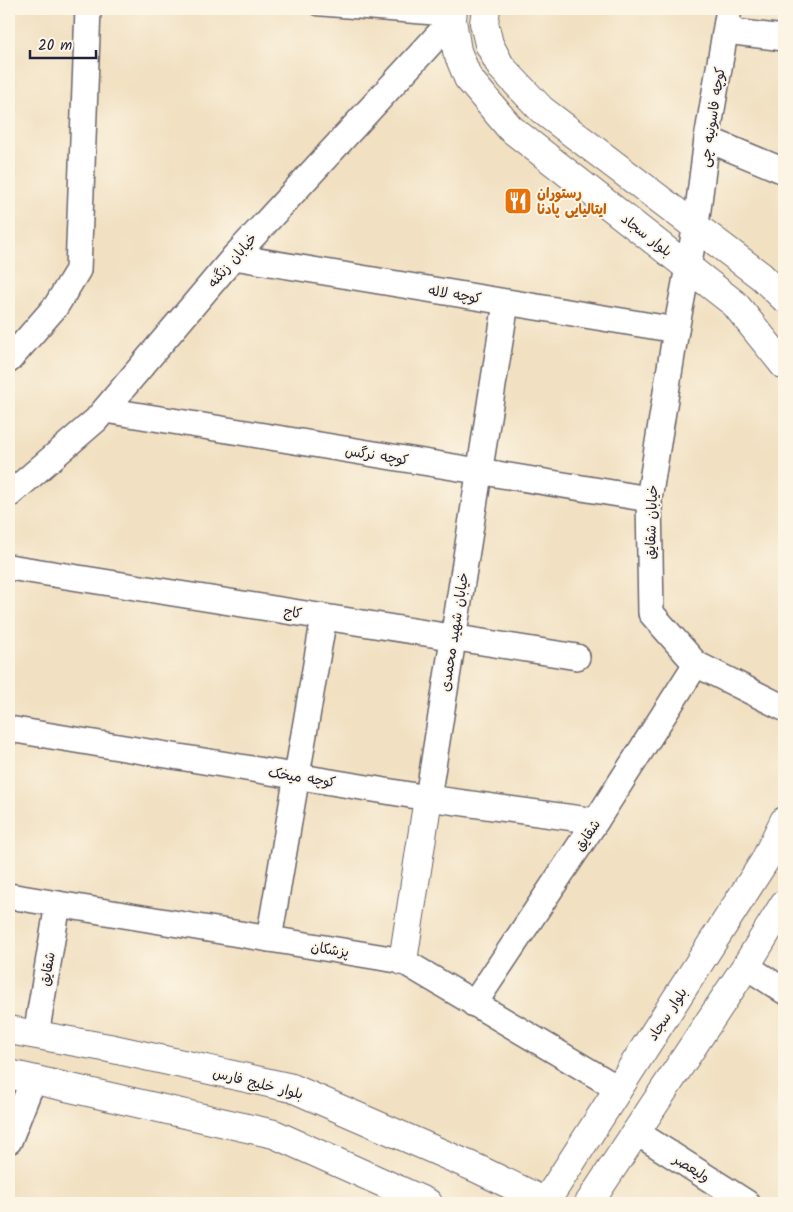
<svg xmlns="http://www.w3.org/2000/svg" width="793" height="1212" viewBox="0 0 793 1212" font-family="Kalam,'Playpen Sans Arabic',sans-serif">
<rect width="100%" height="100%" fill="#fcf5e5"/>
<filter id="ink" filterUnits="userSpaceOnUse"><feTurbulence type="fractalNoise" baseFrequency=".02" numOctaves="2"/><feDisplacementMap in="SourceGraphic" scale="10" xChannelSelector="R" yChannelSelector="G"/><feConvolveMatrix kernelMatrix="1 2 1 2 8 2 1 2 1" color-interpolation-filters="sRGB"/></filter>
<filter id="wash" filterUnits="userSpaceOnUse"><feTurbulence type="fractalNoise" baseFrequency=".0096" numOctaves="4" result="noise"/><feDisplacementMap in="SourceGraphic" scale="20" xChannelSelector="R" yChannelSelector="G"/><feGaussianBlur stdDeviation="1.12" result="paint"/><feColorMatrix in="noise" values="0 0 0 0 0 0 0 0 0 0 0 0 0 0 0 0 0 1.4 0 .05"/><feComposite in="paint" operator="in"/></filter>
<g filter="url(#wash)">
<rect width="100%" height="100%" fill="#f1e0c1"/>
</g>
<g filter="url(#ink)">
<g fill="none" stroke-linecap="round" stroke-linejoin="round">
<defs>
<polyline id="service" points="316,9 452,20"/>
<g id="minor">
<polyline points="729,9 707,139 696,225 676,330 649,499 651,613 696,664 784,708"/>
<polyline points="726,31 784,38"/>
<polyline points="707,139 784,171"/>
<polyline points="234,257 676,330"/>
<polyline points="9,360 56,306 78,270 88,9"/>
<polyline points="105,410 649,499"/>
<polyline points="9,495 96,420 234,257 452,20"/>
<polyline points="9,567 577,657"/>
<polyline points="9,729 428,798 596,821"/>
<polyline points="428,798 506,303"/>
<polyline points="9,896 403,961 619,1089"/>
<polyline points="269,939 324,617"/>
<polyline points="746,966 784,991"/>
<polyline points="474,1004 596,821 696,664"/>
<polyline points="36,1035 58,904"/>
<polyline points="636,1132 747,1203"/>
<polyline points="9,1141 33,1080"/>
</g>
<polyline id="tertiary" points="403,961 428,798"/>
<g id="secondary">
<polyline points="453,9 452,20 457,51 468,78 510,128 735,304 784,365"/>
<polyline points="486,9 484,23 489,44 501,67 542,110 761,276 784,298"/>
<polyline points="9,1030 109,1048 292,1088 478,1169 548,1203"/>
<polyline points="9,1074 274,1134 428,1203"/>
<polyline points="545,1203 764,862 784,821"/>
<polyline points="589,1203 746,966 784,904"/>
</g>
</defs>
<use href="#service" stroke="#6a646a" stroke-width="15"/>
<use href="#minor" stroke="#6a646a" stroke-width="28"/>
<use href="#tertiary" stroke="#6a646a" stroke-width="30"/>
<use href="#secondary" stroke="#6a646a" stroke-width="30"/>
<use href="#service" stroke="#fff" stroke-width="12"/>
<use href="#minor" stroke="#fff" stroke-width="25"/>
<use href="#tertiary" stroke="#fff" stroke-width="28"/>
<use href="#secondary" stroke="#fff" stroke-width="28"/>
</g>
</g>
<defs>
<symbol id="restaurant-square" viewBox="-11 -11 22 22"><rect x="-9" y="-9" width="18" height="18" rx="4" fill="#e8710a" stroke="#fcf5e5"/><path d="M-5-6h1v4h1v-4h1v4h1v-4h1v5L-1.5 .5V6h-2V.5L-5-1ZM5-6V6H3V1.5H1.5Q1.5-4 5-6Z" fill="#fff"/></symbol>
</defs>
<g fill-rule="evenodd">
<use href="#restaurant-square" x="502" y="185" width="32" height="32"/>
</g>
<g text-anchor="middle" stroke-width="4" stroke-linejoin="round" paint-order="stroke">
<g font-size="14" fill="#22223b" stroke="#fcf5e5">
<text transform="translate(712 117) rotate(-81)" y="5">کوچه فاسونیه چی</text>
<text transform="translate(647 235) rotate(38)" y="5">بلوار سجاد</text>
<text transform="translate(232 260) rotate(-49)" y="5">خیابان زنگنه</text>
<text transform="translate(455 294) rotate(9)" y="5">کوچه لاله</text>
<text transform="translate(377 455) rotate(9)" y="5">کوچه نرگس</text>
<text transform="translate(651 522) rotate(-88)" y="5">خیابان شقایق</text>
<text transform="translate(293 612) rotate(9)" y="5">کاج</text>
<text transform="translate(454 632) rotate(-81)" y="5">خیابان شهید محمدی</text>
<text transform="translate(302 777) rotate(9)" y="5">کوچه میخک</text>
<text transform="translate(587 835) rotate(-56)" y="5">شقایق</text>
<text transform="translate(330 949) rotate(9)" y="5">پزشکان</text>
<text transform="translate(47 969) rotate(-80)" y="5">شقایق</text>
<text transform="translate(667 1014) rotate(-57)" y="5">بلوار سجاد</text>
<text transform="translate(258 1083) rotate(14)" y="5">بلوار خلیج فارس</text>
<text transform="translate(692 1168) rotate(32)" y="5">ولیعصر</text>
</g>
<g font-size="14" font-weight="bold" fill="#c56008" stroke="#fcf5e5" text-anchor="start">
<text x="537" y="198">رستوران<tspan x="537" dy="16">ایتالیایی پادنا</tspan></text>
</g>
</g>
<rect width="793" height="1212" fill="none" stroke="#fcf5e5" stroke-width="30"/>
<path d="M30 50v8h66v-8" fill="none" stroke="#22223b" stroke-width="2.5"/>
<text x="38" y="50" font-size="15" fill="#22223b" stroke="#fcf5e5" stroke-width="4" paint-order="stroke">20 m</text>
</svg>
